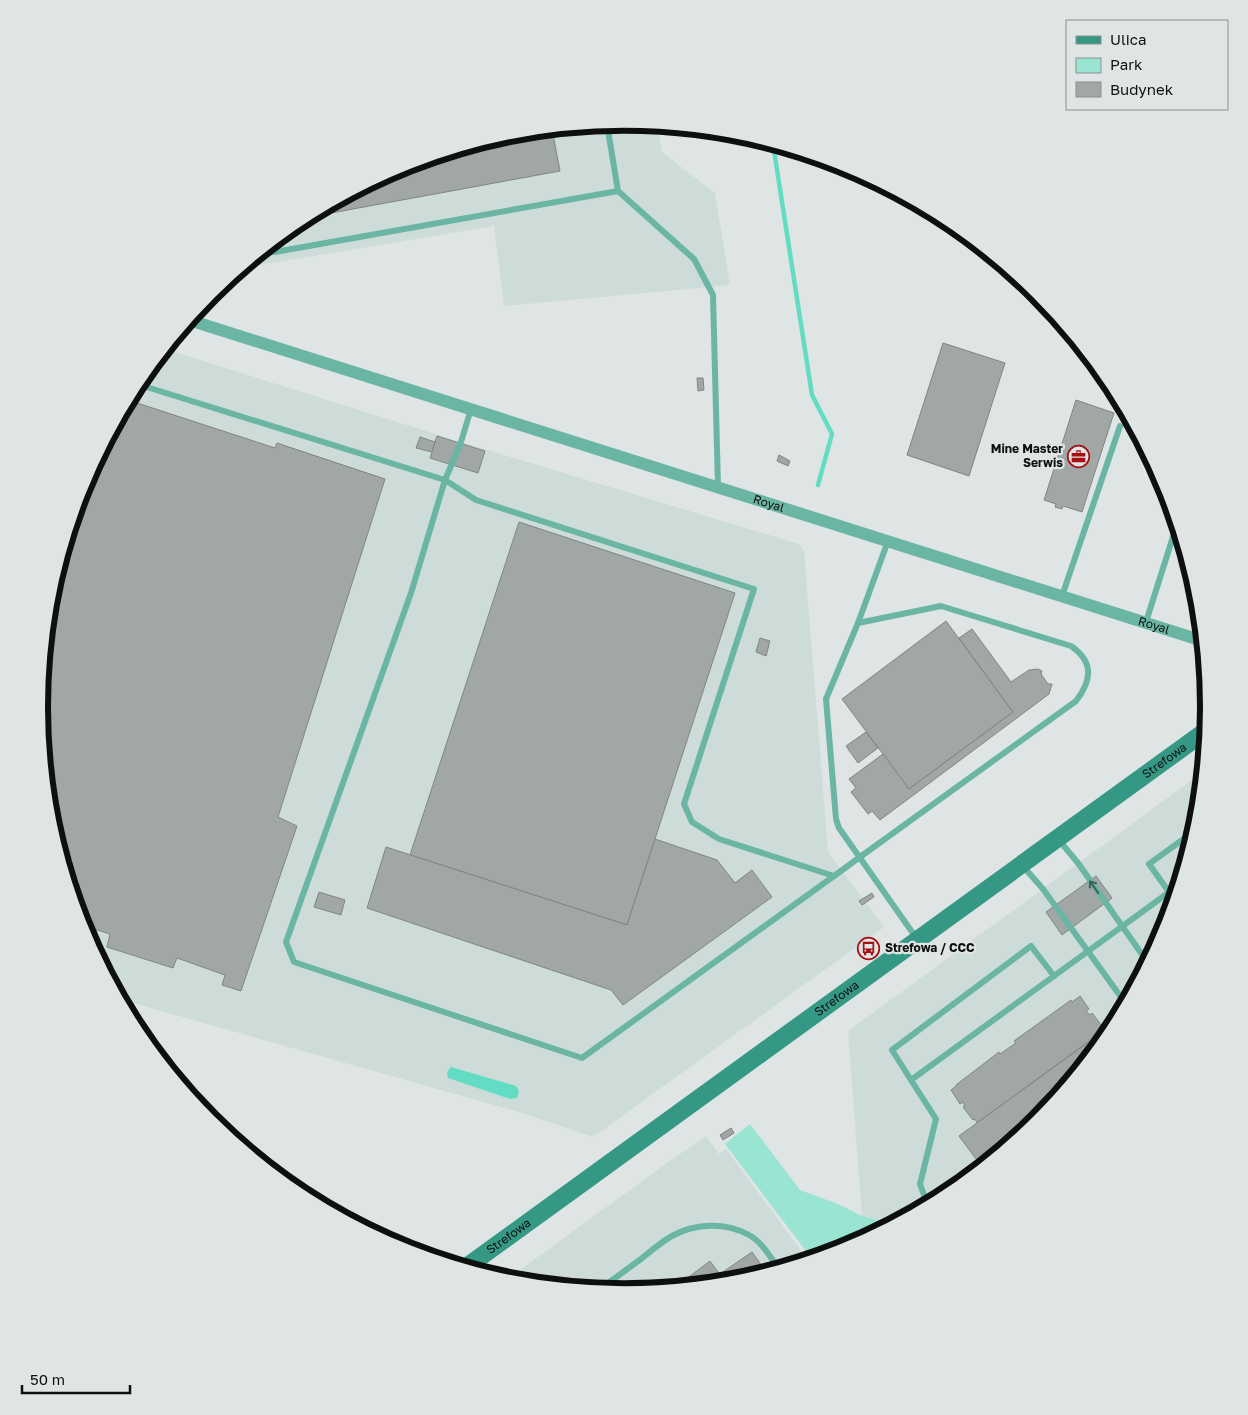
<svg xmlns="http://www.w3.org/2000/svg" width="1248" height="1415" viewBox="0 0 1248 1415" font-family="'Golos Text',sans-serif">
<rect width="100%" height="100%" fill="#dfe5e4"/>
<g fill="#cddcd8">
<polygon points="624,122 657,125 662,152 715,193 730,285 504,306 494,226 259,265 248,263 299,221 400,167 510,133"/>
<polygon points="165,349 461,442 799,544 804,551 828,852 884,927 593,1137 522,1113 119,999 83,931 50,821 39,707 50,593 83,483 138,382"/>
<polygon points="1203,772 1198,822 1165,932 1110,1033 1038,1122 949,1194 894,1224 862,1216 848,1031"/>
<polygon points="706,1136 719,1154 726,1149 808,1260 738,1282 624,1293 506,1280 674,1158"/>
</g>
<polygon fill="#99e4d3" points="750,1124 800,1190 838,1204 862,1216 894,1224 848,1248 812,1259 725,1144"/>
<polygon fill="#62ddc4" points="451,1067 516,1086 519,1091 517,1098 510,1099 448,1078 447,1072"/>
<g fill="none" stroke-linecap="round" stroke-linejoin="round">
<polyline stroke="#62ddc4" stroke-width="4.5" points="773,144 812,395 832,434 818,485"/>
</g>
<g fill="#a1a7a5" stroke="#808584">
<polygon points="552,129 560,171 304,218 400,167 510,133"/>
<polygon points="943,343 1005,363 969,476 907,455"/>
<polygon points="697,378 703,378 704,390 698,391"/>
<polygon points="128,400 275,448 277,443 385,479 278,817 297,826 241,991 222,985 225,975 177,958 173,968 107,947 110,934 81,925 50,821 39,707 50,593 83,483"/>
<polygon points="1076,400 1114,413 1082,512 1063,506 1062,509 1055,507 1056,504 1044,500"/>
<polygon points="437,436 485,451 478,473 430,458"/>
<polygon points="420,437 435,442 432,452 416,448"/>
<polygon points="779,455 790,461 788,466 777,461"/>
<polygon points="519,522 735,593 627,925 410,855"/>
<polygon points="946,621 1013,712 909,789 842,699"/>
<polygon points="972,629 1011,682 1029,670 1038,669 1042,671 1041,674 1048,684 1052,684 1049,694 880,820 872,811 868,814 851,792 856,788 849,779 883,754 909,789 1013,712 959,638"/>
<polygon points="760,638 770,641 766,656 756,652"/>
<polygon points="866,732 878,748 858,763 846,746"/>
<polygon points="655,839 717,860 735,883 752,870 772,897 623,1005 611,990 367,908 386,847 627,925"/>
<polygon points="1096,876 1112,898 1062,935 1046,912"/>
<polygon points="319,892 345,900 341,915 314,907"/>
<polygon points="872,893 874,897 862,905 859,901"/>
<polygon points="1080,996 1089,1009 1086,1011 1090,1015 1092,1013 1102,1026 1101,1028 1103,1031 977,1123 975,1119 973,1120 963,1107 965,1106 963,1102 960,1104 951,1090 956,1086 956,1085 999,1052 1000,1054 1016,1043 1014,1041 1071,1000 1072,1002"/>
<polygon points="1116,1022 1110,1033 1038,1122 982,1167 959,1136"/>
<polygon points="731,1128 734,1133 723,1140 720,1135"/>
<polygon points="752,1252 767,1273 738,1282 726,1283 720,1274"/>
<polygon points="710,1261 726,1283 674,1288"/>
</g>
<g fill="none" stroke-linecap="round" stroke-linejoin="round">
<g stroke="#6ab5a4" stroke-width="6">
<polyline points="607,124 618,191 694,259 713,295 718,487"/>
<polyline points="262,251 275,252 618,191"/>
<polyline points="137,384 445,480 461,442 471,409"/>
<polyline points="1062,596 1120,426"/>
<polyline points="1146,622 1177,524"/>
<polyline points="858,623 888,541"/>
<polyline points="1058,839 1078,863 1148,963"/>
<polyline points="1022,865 1043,889 1126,1004"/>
<path d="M 834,876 L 719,839 L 692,822 L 684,804 L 754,589 L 476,500 L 445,480 L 411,593 L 286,942 L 294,962 L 582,1058 L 834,876 L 860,857 L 1076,701 C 1092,680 1094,662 1071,646 L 941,606 L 858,623 L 826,699 L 836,819 L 839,828 L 917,939"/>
<polyline points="1169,892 1149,864 1196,830"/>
<polyline points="911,1080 892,1050 1031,946 1054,976"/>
<polyline points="931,1204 924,1195 920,1184 936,1119 911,1080 1179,885"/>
<path d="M 598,1290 C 613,1280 627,1269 641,1259 C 651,1251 661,1242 672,1236 C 695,1223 726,1222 749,1235 C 762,1242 770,1257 779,1269"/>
</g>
<path stroke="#6ab5a4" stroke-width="12" id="s1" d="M 189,320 L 1203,641"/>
<path stroke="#359885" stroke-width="18" id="s2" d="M 465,1268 L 1207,730"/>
</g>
<defs><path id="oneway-shaft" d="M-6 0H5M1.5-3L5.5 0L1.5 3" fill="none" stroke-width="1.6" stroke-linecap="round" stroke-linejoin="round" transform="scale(1.25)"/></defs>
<use stroke="#3c625a" href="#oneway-shaft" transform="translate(1094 887) rotate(-125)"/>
<defs>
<symbol id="office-ring" viewBox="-11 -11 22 22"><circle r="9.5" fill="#dfe5e4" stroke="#a61013" stroke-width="1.5"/><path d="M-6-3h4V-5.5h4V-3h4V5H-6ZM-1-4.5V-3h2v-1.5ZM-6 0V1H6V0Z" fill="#a61013"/></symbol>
<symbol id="bus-ring" viewBox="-11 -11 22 22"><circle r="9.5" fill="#dfe5e4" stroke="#a61013" stroke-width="1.5"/><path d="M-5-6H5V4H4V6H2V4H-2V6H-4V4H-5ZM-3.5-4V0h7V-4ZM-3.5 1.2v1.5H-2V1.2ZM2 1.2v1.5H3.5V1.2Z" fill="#a61013"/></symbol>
</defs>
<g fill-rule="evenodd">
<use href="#office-ring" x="1066" y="444" width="25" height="25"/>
<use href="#bus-ring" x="856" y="936" width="25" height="25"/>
</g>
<g text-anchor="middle" stroke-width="4.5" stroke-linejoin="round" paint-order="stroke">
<g font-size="12" font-weight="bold" fill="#0e1010" stroke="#dfe5e4" text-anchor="end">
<text x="1063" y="453">Mine Master<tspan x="1063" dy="14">Serwis</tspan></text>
<text x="885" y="952" text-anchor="start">Strefowa / CCC</text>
</g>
<g font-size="12" fill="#0e1010" stroke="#dfe5e4">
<text dy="4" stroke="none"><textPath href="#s1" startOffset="608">Royal</textPath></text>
<text dy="4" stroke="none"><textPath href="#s1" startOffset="1012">Royal</textPath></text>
<text dy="4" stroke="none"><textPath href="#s2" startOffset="864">Strefowa</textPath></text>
<text dy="4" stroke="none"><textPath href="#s2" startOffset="459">Strefowa</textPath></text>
<text dy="4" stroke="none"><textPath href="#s2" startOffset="54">Strefowa</textPath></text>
</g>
</g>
<path d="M0 0H1248V1415H0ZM48 707a576 576 0 1 1 1152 0a576 576 0 1 1-1152 0Z" fill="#dfe5e4" fill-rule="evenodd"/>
<path fill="none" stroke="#0e1010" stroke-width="6" d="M48 707a576 576 0 1 1 1152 0a576 576 0 1 1-1152 0Z"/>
<rect x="1066" y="20" width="162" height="90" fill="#dfe5e4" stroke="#8b908f"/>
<rect x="1076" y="36" width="25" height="8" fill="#359885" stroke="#8b908f"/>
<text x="1110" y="45" font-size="15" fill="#0e1010">Ulica</text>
<rect x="1076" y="58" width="25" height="15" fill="#99e4d3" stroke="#8b908f"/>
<text x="1110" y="70" font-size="15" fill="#0e1010">Park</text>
<rect x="1076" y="82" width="25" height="15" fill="#a1a7a5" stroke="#8b908f"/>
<text x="1110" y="95" font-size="15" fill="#0e1010">Budynek</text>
<path d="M22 1385v8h108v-8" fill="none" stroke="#0e1010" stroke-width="2.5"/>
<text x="30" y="1385" font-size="15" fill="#0e1010" stroke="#dfe5e4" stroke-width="4" paint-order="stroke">50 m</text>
</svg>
